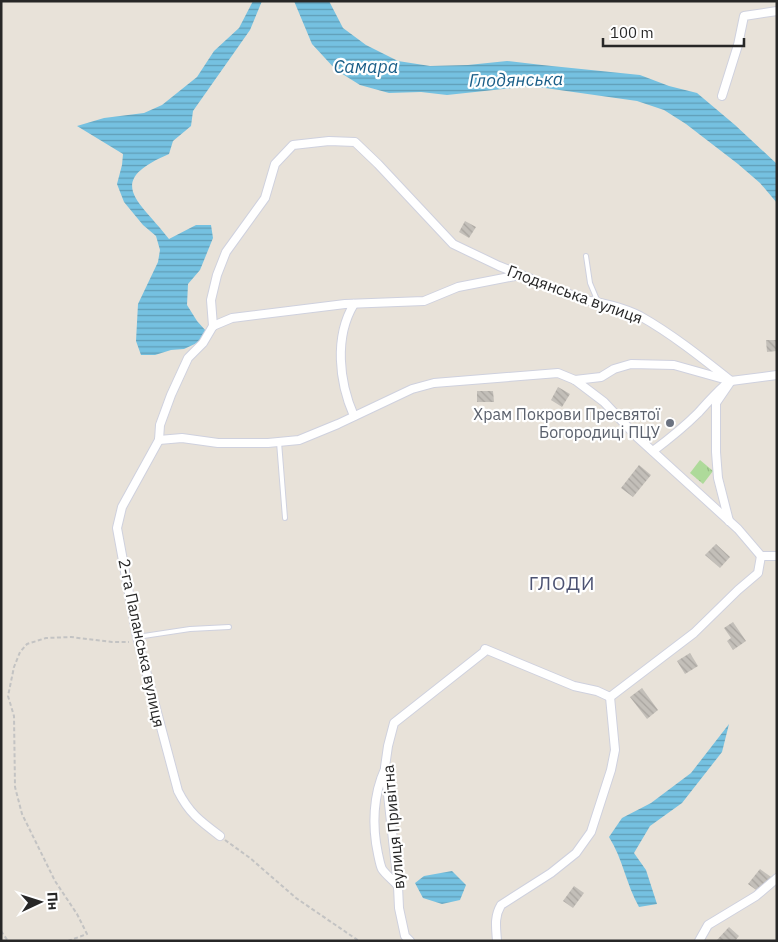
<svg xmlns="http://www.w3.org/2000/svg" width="778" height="942" viewBox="0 0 778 942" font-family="'IBM Plex Sans',sans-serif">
<defs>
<pattern id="park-tufts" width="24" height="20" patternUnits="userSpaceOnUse" patternTransform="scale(1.25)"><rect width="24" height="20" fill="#aeda9a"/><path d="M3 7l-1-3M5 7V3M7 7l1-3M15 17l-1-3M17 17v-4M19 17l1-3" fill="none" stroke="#96bb85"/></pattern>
<pattern id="water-rules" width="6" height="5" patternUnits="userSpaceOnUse" patternTransform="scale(1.25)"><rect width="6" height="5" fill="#75c1e1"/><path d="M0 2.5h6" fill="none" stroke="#609db6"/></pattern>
<pattern id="building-back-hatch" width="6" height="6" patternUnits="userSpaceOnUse" patternTransform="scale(1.25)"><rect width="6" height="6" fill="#c3bfb9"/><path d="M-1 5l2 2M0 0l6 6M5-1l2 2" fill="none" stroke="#a8a49f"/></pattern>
</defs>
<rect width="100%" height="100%" fill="#e8e2d9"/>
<polygon fill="url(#park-tufts)" points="700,460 713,471 703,484 690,473"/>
<g fill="url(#water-rules)">
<path d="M 253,1 L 262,1 L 250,30 L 193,111 L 191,126 L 173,141 L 169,154 C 103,182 140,201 169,239 L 196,225 L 211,225 L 213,238 L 200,270 L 188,284 L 187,305 L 197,321 L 206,331 L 199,342 L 184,349 L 171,350 L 155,355 L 141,355 L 136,341 L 138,304 L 158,262 L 160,250 L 156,236 L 143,225 L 124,202 L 117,184 L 122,165 L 123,154 L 77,126 L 104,118 L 144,113 L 162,105 L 197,77 L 214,51 L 239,28 Z"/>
<polygon points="294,1 329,1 343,28 366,45 398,61 430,66 468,65 507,61 542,65 640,75 669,86 697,93 735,125 777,164 777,203 760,183 738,164 686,124 664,110 637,101 531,86 447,95 421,92 389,93 360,85 336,70 312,44"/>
<path d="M 729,724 L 722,752 L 682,803 L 650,826 L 634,853 L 646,870 L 657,904 L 639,907 C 626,884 623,859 609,837 L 622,818 L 651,803 L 691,773 Z"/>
<polygon points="452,871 466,885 460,900 442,904 423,898 415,883 424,876"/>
</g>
<g fill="url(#building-back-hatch)">
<polygon points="465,221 476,227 469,238 459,232"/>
<polygon points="766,340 777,340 777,351 767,352"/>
<polygon points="558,387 570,394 562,407 551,400"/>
<polygon points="477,391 493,391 494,402 477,402"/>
<polygon points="672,417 676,422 669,428 664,424"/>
<polygon points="639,465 651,475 633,497 621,488"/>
<polygon points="716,544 730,557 720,568 705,555"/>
<polygon points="733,622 746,641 733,650 727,641 731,638 724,628"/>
<polygon points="690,653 698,666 685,674 677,661"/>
<polygon points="642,688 658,710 647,719 630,697"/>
<polygon points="760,869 771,877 759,892 748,884"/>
<polygon points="574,886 584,893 573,908 563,901"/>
<polygon points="729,927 739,936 735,941 716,941"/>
</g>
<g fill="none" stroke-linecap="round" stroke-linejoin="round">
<defs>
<g id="lane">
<polyline points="586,256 590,283 598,302"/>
<polyline points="279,442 285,518"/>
<polyline points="137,637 190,629 229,627"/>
</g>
<g id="street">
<polyline points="722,96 738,45 744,16 777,11"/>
<path d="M 354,304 C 334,337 339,382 354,416"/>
<path d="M 213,326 L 211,300 L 217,275 L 226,252 L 265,198 L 275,164 L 293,145 L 329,141 L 355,142 L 378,164 L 453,244 L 499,266 L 584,300 C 601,302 625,308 640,316 C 672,334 702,358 731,381"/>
<path d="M 213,326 L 203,343 L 188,358 L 171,395 L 160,425 L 159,440 L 122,507 L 117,528 L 137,637 L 178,791 C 189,813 200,821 220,836"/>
<polyline points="213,326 232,318 345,304 424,301 458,287 520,275"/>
<polyline points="575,380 601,377 614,369 631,364 674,365 731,381 777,375"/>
<polyline points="159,440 182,438 218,443 268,443 299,440 338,424 412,389 434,383 558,373 575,380 604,402 637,437 738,529 761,556"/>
<path d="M 653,451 C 669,439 684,427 698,413 C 707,403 715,394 725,385"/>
<polyline points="729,521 718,478 716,452 716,403 731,381"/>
<polyline points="761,556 777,556"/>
<polyline points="610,697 694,633 738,590 758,573 761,556"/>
<path d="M 385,769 C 373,795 372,826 378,854 C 379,858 380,865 382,869 C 386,875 393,880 398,886"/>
<polyline points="410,941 405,936 399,908 398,886 385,767 388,746 394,723 484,652 485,649 574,686 597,691 610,697"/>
<path d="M 497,941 C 496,927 494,917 501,905 L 551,873 L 576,853 L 591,832 L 611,770 L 615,750 L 610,697"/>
<polyline points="699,941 708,925 756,896 777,878"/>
</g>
</defs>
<use href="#lane" stroke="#cfd1de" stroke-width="6"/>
<use href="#street" stroke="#cfd1de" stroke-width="10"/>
<g stroke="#c3c3c3" stroke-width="2" stroke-dasharray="4 2.5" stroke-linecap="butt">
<polyline points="225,840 250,858 296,898 359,941"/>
<polyline points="1,931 8,941"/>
<polyline points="68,941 87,934 77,914 55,881 22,814 15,787 14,716 8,696 14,667 20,652 27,644 46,638 71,637 112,642 129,642"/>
</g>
<use href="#lane" stroke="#fff" stroke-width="4"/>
<use href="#street" stroke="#fff" stroke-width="8"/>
</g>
<circle fill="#6b7280" stroke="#fff" stroke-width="2" cx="670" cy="423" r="5"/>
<g text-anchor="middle" stroke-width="4.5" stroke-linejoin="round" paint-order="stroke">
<g font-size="16" fill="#272727" stroke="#fff">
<text transform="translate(575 294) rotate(20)" y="6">Глодянська вулиця</text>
<text transform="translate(142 643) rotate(78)" y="6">2-га Паланська вулиця</text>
<text transform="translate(393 827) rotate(-95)" y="6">вулиця Привітна</text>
</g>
<g font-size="16" fill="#5b616d" stroke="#fff" text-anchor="end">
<text x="660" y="420">Храм Покрови Пресвятої<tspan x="660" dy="18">Богородиці ПЦУ</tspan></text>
</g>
<g font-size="18" font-style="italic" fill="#1a5e88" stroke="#fff">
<text x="366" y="73">Самара</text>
<text transform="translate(516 80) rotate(-1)" y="6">Глодянська</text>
</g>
<g font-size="19" letter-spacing="1" fill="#4c5272" stroke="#fff">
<text x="562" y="590">ГЛОДИ</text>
</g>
</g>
<rect width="778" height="942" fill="none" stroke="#272727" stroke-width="5"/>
<g transform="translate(40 902) rotate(86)" stroke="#ffffff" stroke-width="4" paint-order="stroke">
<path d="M0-4L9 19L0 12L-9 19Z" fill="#272727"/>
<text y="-8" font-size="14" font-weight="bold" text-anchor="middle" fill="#272727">Пн</text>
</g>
<path d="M603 38v8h141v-8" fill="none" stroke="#272727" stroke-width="2.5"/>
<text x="610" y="38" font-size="15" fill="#272727" stroke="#ffffff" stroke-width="4" paint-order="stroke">100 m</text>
</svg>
